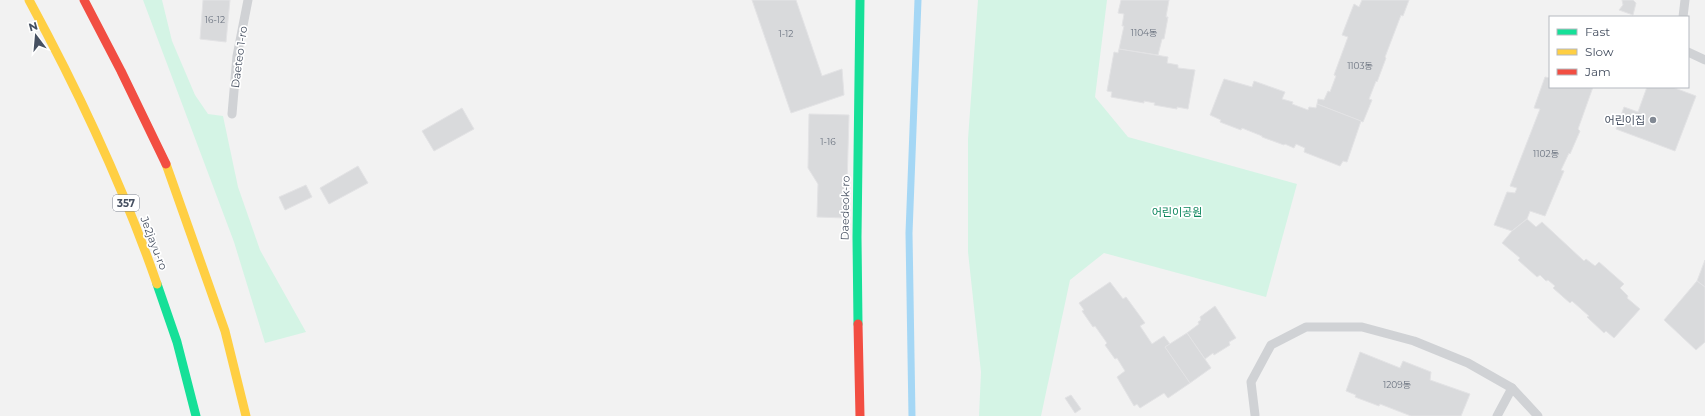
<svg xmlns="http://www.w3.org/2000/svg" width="1705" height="416" viewBox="0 0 1705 416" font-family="Montserrat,'Noto Sans KR',sans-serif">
<rect width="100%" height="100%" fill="#f2f2f2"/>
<g fill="#d4f4e5">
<polygon points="143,0 162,0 172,41 195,95 208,114 223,116 238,187 260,250 306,332 265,343 234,242"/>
<polygon points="978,0 1107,0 1095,97 1128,137 1297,184 1266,297 1104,253 1070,280 1041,416 979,416 981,372 968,252 968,139"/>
</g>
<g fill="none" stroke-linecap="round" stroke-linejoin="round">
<polyline stroke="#a5d7f5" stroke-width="7" points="912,416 909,233 918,0"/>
</g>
<g fill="#d9dadc" stroke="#e3e3e5">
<polygon points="203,0 230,0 226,42 200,39"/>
<polygon points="752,0 796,0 822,76 842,69 844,95 791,113"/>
<polygon points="1121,0 1169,0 1166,17 1168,17 1164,39 1162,39 1158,55 1119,49 1124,26 1122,26 1124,14 1118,13"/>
<polygon points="1362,0 1409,0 1403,16 1401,15 1385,57 1386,58 1377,82 1376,81 1369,99 1372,100 1363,122 1317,104 1318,99 1324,100 1328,91 1330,92 1336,76 1334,75 1348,37 1342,35 1354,4 1359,7"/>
<polygon points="1622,0 1633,0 1636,3 1633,15 1619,10 1623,5"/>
<polygon points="1119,49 1168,57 1167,63 1178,65 1178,68 1195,70 1188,109 1177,107 1177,109 1154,105 1155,103 1144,101 1144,103 1111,97 1112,92 1107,91 1114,52 1118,53"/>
<polygon points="1545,77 1550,78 1550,87 1593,87 1578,129 1580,131 1570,154 1569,153 1561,170 1564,171 1545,216 1530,211 1527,219 1512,231 1494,225 1507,192 1515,193 1517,188 1510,186 1540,109 1534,108"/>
<polygon points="1224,79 1252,87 1254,81 1285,92 1282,99 1293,102 1292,104 1308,110 1309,107 1316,108 1317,104 1361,121 1347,162 1343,161 1340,166 1304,152 1305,148 1296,144 1294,148 1285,144 1284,145 1262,137 1262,136 1242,128 1241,130 1220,122 1221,120 1210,115"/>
<polygon points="1647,87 1672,87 1696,96 1675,151 1616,129 1624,107 1638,112"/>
<polygon points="462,108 474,129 434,151 422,131"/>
<polygon points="809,114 849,115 846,218 817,217 818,184 808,168"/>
<polygon points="358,166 368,183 329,204 320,188"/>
<polygon points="306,185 312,197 285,210 279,197"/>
<polygon points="1527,219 1536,227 1542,222 1584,261 1586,259 1595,266 1599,262 1624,284 1620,288 1628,296 1627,298 1640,309 1614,338 1606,331 1604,333 1587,317 1589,316 1572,301 1570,303 1553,288 1555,286 1548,280 1546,281 1540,275 1537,277 1518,260 1520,258 1502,243 1512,231"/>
<polygon points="1705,260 1705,287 1697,281"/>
<polygon points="1697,281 1705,287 1705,342 1696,350 1664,320"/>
<polygon points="1110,282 1123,299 1126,297 1145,323 1140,326 1152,344 1164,336 1170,344 1165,347 1190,383 1168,398 1164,393 1140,408 1137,404 1134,406 1117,377 1125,371 1117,358 1115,359 1105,345 1107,343 1095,326 1093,327 1082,311 1084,310 1079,303"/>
<polygon points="1215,306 1236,338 1229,342 1230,345 1214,355 1213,353 1205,359 1187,333 1199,324 1198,322 1201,320 1200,317"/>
<polygon points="1187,333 1211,368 1190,383 1165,347"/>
<polygon points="1360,352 1400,368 1403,361 1431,372 1430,380 1470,394 1461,416 1411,416 1380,404 1379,406 1355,397 1356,395 1346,391"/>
<polygon points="1071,395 1081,409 1075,413 1065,398"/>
</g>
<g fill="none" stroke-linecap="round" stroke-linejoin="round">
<g stroke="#d0d2d5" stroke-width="9">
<polyline points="1683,17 1685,0"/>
<polyline points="1688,52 1705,60"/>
<polyline points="232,114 237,56 248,0"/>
<polyline points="1255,415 1251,382 1271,345 1306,327 1362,327 1414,341 1468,363 1512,388 1538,416"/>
<polyline points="1497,416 1512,388"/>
</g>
<g stroke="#16e098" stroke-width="9">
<polyline points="157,284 177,342 196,416"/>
<polyline points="858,324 857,237 860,0"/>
</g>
<g stroke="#ffcf43" stroke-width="9">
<path d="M 29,0 C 79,92 123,186 157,284"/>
<polyline points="166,164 225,331 246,416"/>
</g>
<g stroke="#f24e42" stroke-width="9">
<polyline points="84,0 121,71 166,164"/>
<polyline points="858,324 860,416"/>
</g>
</g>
<circle fill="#828994" stroke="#fff" stroke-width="1.5" cx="1653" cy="120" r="4"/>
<g text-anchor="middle" stroke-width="3.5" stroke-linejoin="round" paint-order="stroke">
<g font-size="9" fill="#6c7481">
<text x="215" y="23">16-12</text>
<text x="1144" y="36">1104동</text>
<text x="786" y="37">1-12</text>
<text x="1360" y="69">1103동</text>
<text x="828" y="145">1-16</text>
<text x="1546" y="157">1102동</text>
<text x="1397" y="388">1209동</text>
</g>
<rect fill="#fff" stroke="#7e8490" stroke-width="1" x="113" y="195" width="26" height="16" rx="3"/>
<g font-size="10" font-weight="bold" fill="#465061">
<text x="126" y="207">357</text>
</g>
<g font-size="11" fill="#465061" stroke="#fff">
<text transform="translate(239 57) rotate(-82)" y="4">Daeteo 1-ro</text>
<text transform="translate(845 208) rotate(-89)" y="4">Daedeok-ro</text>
<text transform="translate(154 243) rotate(69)" y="4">Je2jayu-ro</text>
</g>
<g font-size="11" fill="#465061" stroke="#fff" text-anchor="end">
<text x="1645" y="124">어린이집</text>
</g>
<g font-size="11" fill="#0d865d" stroke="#fff">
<text x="1177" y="216">어린이공원</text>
</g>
</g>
<rect x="1549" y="16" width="140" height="72" fill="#ffffff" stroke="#b5b9c0"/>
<rect x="1557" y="29" width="20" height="6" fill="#16e098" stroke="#b5b9c0"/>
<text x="1585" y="36" font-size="12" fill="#465061">Fast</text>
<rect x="1557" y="49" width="20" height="6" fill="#ffcf43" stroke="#b5b9c0"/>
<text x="1585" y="56" font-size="12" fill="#465061">Slow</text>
<rect x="1557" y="69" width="20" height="6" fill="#f24e42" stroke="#b5b9c0"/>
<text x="1585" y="76" font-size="12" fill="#465061">Jam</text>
<g transform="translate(36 36) rotate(344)" stroke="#ffffff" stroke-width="3" paint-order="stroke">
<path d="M0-3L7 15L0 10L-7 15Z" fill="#465061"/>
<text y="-6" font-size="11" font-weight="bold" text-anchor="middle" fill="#465061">N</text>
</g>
</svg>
